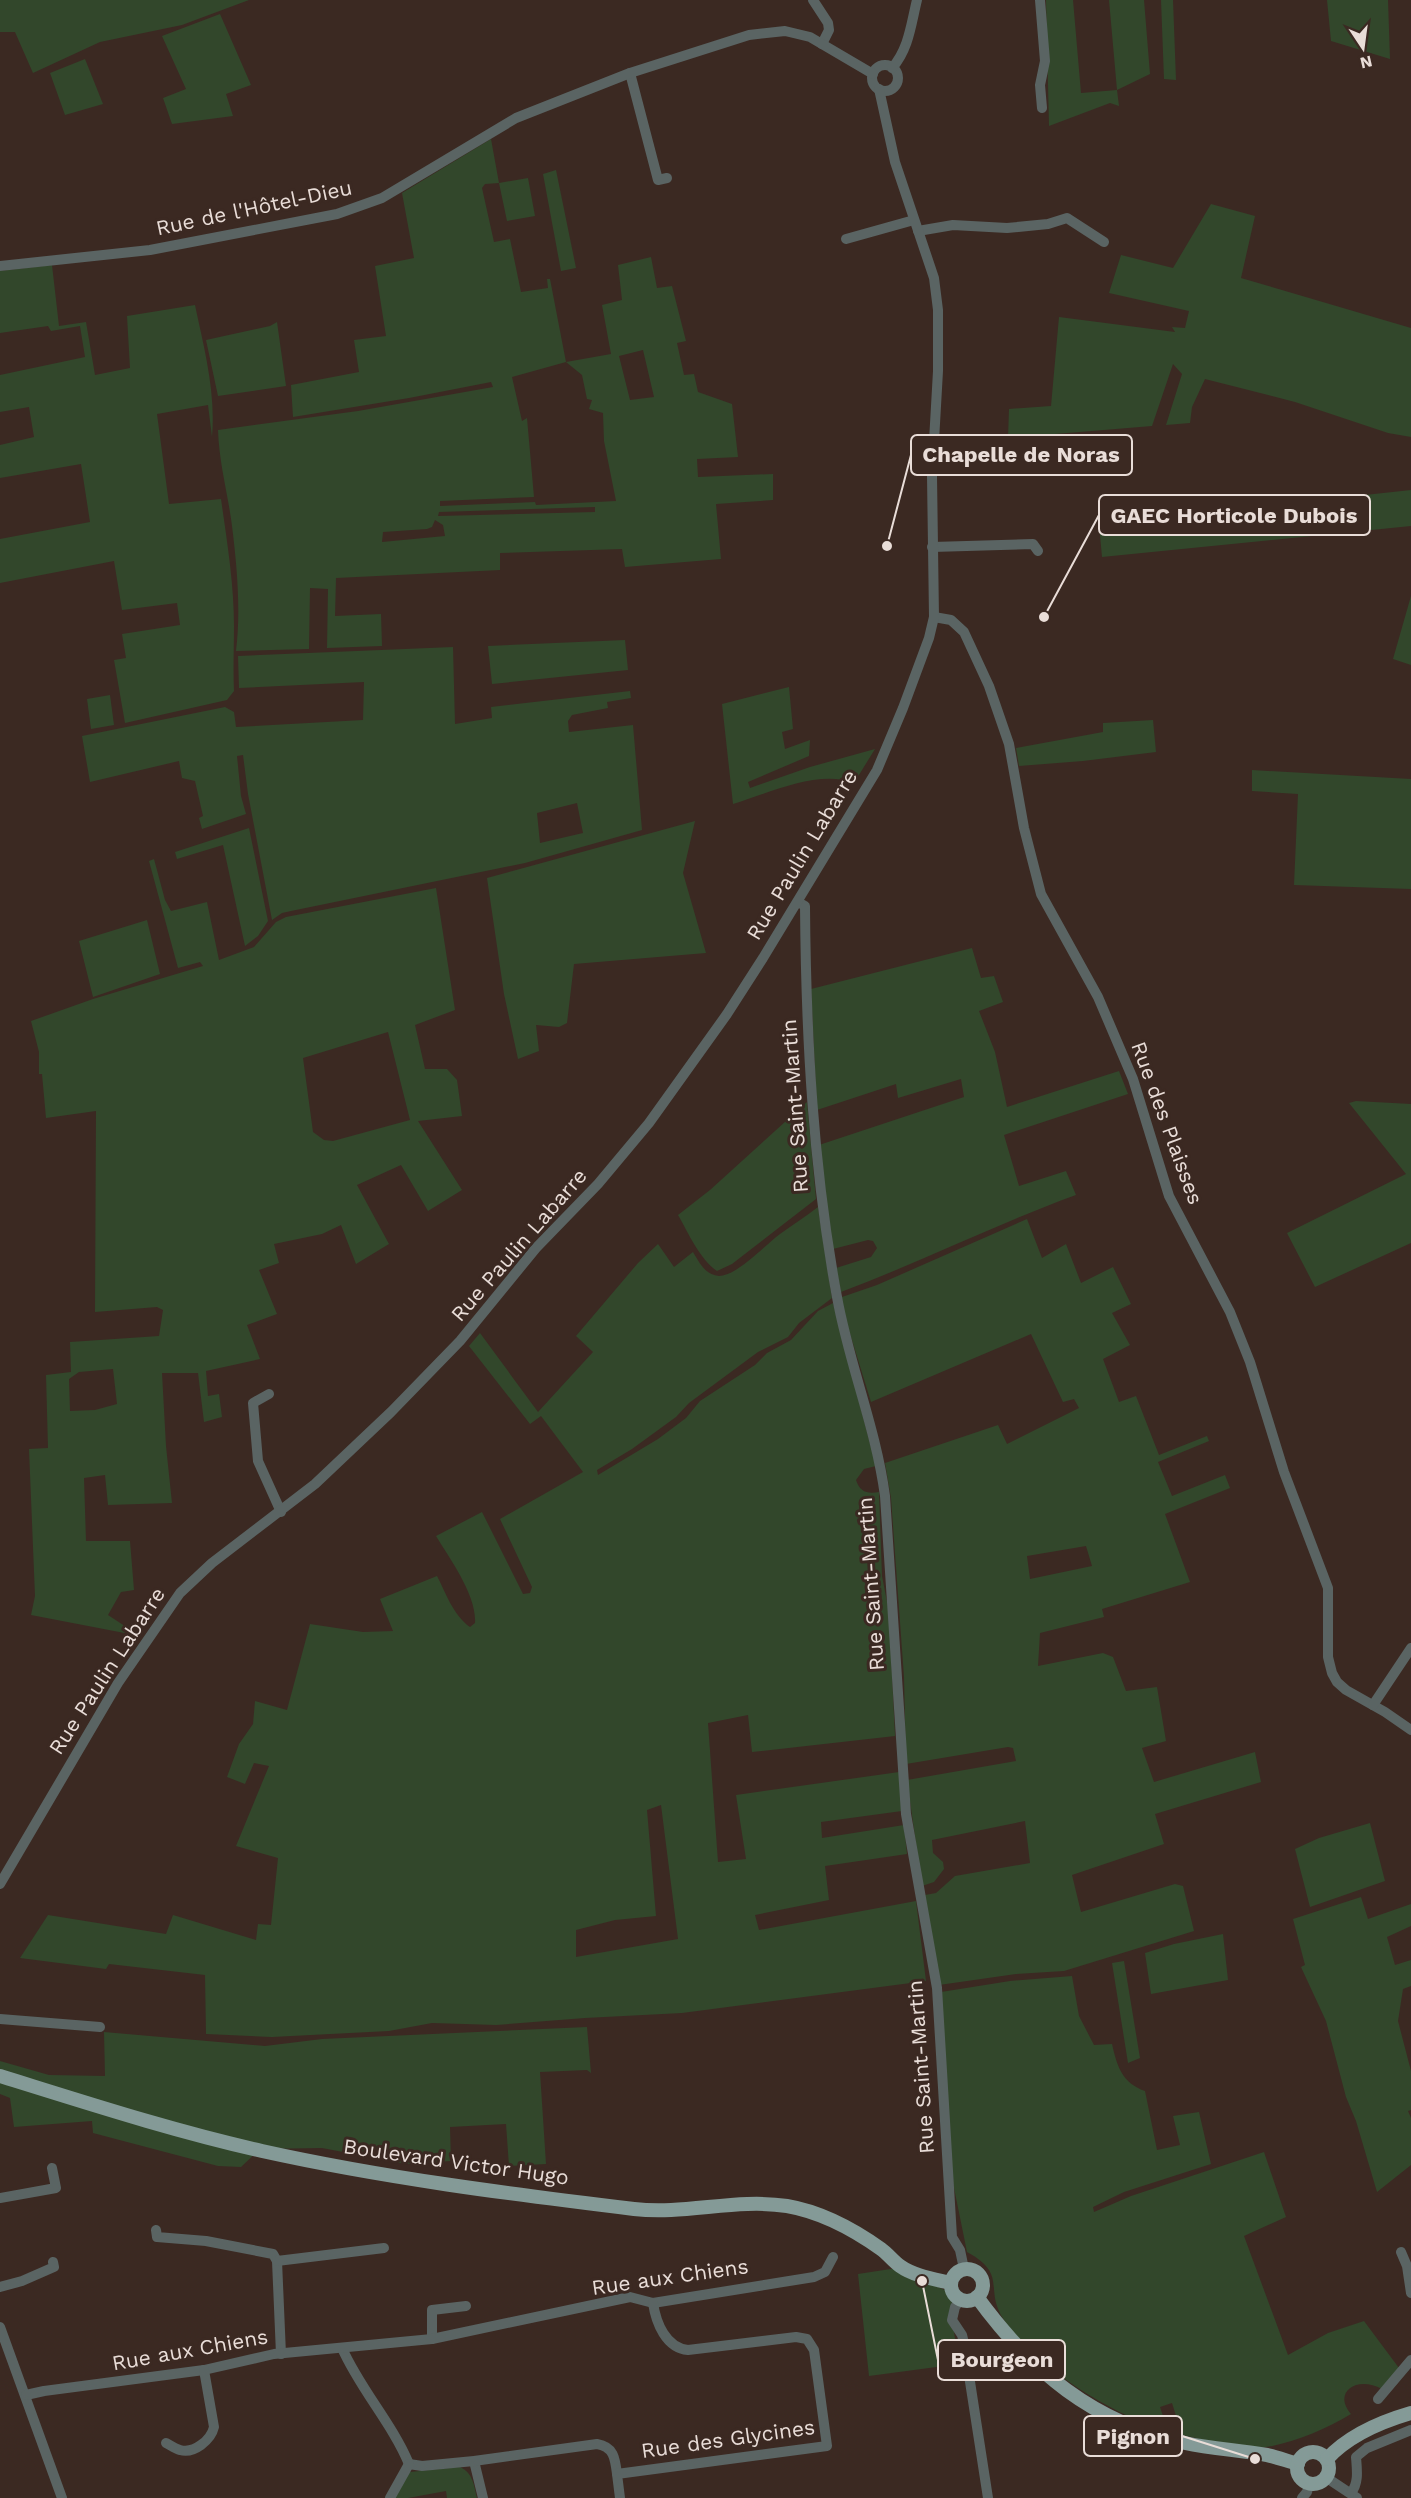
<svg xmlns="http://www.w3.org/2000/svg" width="1411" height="2498" viewBox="0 0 1411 2498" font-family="'Work Sans',sans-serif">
<rect width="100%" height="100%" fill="#3b2922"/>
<g fill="#32472b" fill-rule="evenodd">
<polygon points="0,0 249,0 182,25 100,42 33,73 15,32 0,32"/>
<polygon points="1046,0 1073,0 1081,93 1117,90 1109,0 1144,0 1150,74 1117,90 1119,106 1110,103 1049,126"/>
<polygon points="1161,0 1173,0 1176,80 1164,79"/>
<polygon points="1327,0 1388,0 1390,59 1331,41"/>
<polygon points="220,14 251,85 226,94 233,116 172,124 163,98 186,89 162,36"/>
<polygon points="85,59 103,104 65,115 50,73"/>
<path d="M 491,139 L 499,183 L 528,178 L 535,216 L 507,221 L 499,183 L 485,184 L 482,188 L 494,242 L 510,239 L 521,292 L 548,288 L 547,279 L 550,279 L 566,362 L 611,354 L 602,305 L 622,300 L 618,265 L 651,257 L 657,288 L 672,286 L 686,341 L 677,343 L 684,375 L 694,374 L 698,392 L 732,404 L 738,457 L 697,459 L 698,477 L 773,474 L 773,500 L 716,504 L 721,559 L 625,567 L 622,549 L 500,553 L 500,570 L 336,578 L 335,616 L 381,614 L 382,646 L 327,648 L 328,589 L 310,588 L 309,649 L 236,651 C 241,611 237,566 232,526 C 228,494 219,463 218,430 L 358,411 L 493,387 L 491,382 L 409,398 L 293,417 L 291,385 L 359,372 L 354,340 L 386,336 L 375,266 L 414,258 L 402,193 ZM 643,350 L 654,397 L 630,400 L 619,356 ZM 566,362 L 582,375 L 587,399 L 592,400 L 589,409 L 603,413 L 604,441 L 616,501 L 536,505 L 535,502 L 440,506 L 440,501 L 534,497 L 527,418 L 522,421 L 512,377 ZM 595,507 L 595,512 L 438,516 L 439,512 ZM 435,520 L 443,525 L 445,536 L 382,542 L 383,532 L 427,529 L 432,527 Z"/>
<polygon points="556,170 576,268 561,271 543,174"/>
<polygon points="1211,204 1255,216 1241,278 1411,328 1411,437 1388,433 1295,402 1205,379 1192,407 1190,423 1166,425 1182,374 1173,364 1152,426 1008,438 1009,409 1051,406 1059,317 1175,332 1172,327 1185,328 1189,311 1109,293 1121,255 1173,268"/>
<path d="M 52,265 L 59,326 L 86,322 L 95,375 L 130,368 L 127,316 L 195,305 C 204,348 216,392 212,437 L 208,405 L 157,414 L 169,504 L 221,499 C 227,541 234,584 234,626 C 234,648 233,669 234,691 L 227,700 L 125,723 L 114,660 L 126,658 L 122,634 L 180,625 L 177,603 L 122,610 L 114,561 L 0,583 L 0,539 L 90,522 L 81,464 L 0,478 L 0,445 L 34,437 L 29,407 L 0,412 L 0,375 L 85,357 L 80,326 L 51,331 L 48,326 L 0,333 L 0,271 Z"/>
<polygon points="277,322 286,386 218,396 206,340 270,326"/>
<polygon points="1411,490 1411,526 1102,557 1099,524"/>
<polygon points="1411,596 1411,665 1393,659"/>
<polygon points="625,640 628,670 492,684 488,646"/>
<path d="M 453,647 L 455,724 L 492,718 L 491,707 L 630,691 L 631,698 L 607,702 L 608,708 L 572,715 L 568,721 L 569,732 L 633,725 L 642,830 L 525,863 L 291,911 L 282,913 L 272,920 L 248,794 L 243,755 L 237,756 L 241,796 L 246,814 L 202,829 L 199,818 L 203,816 L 195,781 L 182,778 L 179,761 L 90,782 L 82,736 L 225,707 L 234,712 L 236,727 L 363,720 L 364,682 L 239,688 L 238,656 ZM 577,803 L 583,833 L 540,843 L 537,813 Z"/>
<path d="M 789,687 L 793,729 L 782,732 L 785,749 L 810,740 L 809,756 L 748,782 L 750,788 L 810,767 L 875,749 L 854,783 C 819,769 769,793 733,804 L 722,704 Z"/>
<polygon points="110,695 114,725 91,729 87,699"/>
<polygon points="1153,720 1156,752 1083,761 1019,766 1016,748 1103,732 1103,723"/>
<polygon points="1252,770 1411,779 1411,889 1294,885 1298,794 1252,791"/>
<polygon points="695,821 683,873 706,953 574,964 567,1023 559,1027 536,1025 539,1051 518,1059 504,994 487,878"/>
<polygon points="249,828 268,921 258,936 245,946 223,845 177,859 175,852"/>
<path d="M 154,859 L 165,900 L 171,911 L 207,902 L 219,960 L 254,947 L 276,922 L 286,917 L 436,888 L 455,1010 L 415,1025 L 425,1069 L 447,1069 L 457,1080 L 462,1116 L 418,1121 L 462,1190 L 428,1211 L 401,1165 L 357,1185 L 389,1244 L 356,1264 L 341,1225 L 322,1234 L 274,1244 L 279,1263 L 259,1270 L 277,1314 L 247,1325 L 260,1359 L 206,1371 L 208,1396 L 219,1394 L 222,1417 L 204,1422 L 198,1373 L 162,1373 L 166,1446 L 172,1503 L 108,1505 L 105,1475 L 84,1478 L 86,1541 L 130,1541 L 134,1590 L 121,1592 L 108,1615 L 140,1636 L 31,1615 L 35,1596 L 29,1449 L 48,1448 L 46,1375 L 71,1372 L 70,1342 L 159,1336 L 163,1310 L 157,1307 L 95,1312 L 96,1111 L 46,1118 L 42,1074 L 39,1074 L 39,1052 L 31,1021 L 93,999 L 203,966 L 200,962 L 178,968 L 149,861 ZM 388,1032 L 410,1120 L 333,1141 L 324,1140 L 313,1132 L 303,1058 ZM 113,1369 L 117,1404 L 95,1410 L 70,1411 L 69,1379 L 79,1372 Z"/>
<polygon points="147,920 160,974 93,997 79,941"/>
<path d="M 972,948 L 981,978 L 994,976 L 1003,1002 L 979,1011 L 995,1052 L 1007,1107 L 1119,1071 L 1128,1094 L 1004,1135 L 1019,1186 L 1066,1171 L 1076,1195 C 996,1224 921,1262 841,1292 L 836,1268 L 871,1257 L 877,1248 L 873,1241 L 868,1240 L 833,1249 L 819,1145 L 964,1097 L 961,1079 L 898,1098 L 896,1084 L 817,1110 L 811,989 Z"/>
<polygon points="1356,1101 1411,1104 1411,1243 1315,1287 1287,1233 1406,1174 1349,1103"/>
<path d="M 807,1102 L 816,1199 L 732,1264 L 717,1271 C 699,1258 689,1234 678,1215 L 710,1190 Z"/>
<path d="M 818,1207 L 832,1298 L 799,1323 L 788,1337 L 758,1352 L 689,1403 L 676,1417 L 632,1449 L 597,1470 L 598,1475 L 658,1439 L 686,1418 L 700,1401 L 755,1365 L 767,1353 L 791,1340 L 818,1311 L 833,1303 L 876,1466 L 864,1469 L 856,1480 C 860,1492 867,1494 879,1492 L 882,1576 L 889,1612 L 895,1736 L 752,1752 L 748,1715 L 708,1723 L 718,1862 L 746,1859 L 736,1795 L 899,1772 L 902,1811 L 821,1822 L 822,1838 L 904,1825 L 907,1854 L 825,1866 L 829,1900 L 755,1915 L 759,1930 L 916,1901 L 926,1981 L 682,2013 L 585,2018 L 496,2025 L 432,2023 L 389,2031 L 272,2037 L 206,2034 L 205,1975 L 109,1964 L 106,1969 L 20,1958 L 48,1915 L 166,1934 L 173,1915 L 256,1940 L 258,1924 L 271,1925 L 278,1858 L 236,1846 L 269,1766 L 254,1763 L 245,1784 L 227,1777 L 239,1744 L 253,1724 L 255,1701 L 287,1710 L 310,1624 L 363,1632 L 393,1631 L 380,1599 L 437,1576 C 446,1593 453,1615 470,1627 L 475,1623 C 477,1596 450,1559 436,1536 L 482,1512 L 523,1594 L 530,1593 L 532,1587 L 500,1519 L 583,1472 L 541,1416 L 530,1424 L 469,1346 L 480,1333 L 538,1412 L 593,1352 L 576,1336 L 638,1263 L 658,1244 L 674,1267 L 693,1252 C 699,1262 705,1275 719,1276 C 737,1276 765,1245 780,1234 C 792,1225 805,1217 818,1207 ZM 661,1805 L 678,1939 L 576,1957 L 576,1930 L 615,1920 L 656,1916 L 647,1810 Z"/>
<path d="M 1027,1219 L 1042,1258 L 1066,1244 L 1081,1283 L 1113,1267 L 1131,1304 L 1112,1313 L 1130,1345 L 1103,1359 L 1119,1402 L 1136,1396 L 1159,1455 L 1207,1436 L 1209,1441 L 1158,1462 L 1172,1496 L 1225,1475 L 1230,1488 L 1165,1514 L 1190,1582 L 1102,1609 L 1104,1617 L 1040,1633 L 1038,1666 L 1103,1653 L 1113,1657 L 1126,1691 L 1157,1687 L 1166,1741 L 1142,1748 L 1154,1782 L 1255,1752 L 1261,1782 L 1155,1814 L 1164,1844 L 1072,1875 L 1081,1912 L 1175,1884 L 1183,1886 L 1194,1931 L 1064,1971 L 1016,1974 L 939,1985 L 925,1895 L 936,1893 L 955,1876 L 1030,1863 L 1025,1821 L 932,1840 L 933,1853 L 943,1862 L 944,1869 L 934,1882 L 922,1886 L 907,1780 L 1016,1761 L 1013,1748 L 1008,1747 L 906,1764 L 904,1677 L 891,1498 L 885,1463 L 998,1425 L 1007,1444 L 1079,1408 L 1074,1399 L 1063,1402 L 1031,1334 L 871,1402 L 839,1298 L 877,1285 ZM 1086,1546 L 1092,1566 L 1030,1579 L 1027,1556 Z"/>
<polygon points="1370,1823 1385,1881 1310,1907 1295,1849 1319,1838"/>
<polygon points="1361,1897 1368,1919 1411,1904 1411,1926 1387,1937 1395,1965 1411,1960 1411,1986 1403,1989 1398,2021 1411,2071 1411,2110 1408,2111 1411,2118 1411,2165 1377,2192 1356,2121 1346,2097 1326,2021 1301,1967 1305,1965 1293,1919"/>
<polygon points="1223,1934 1228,1980 1151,1994 1145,1953 1174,1944"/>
<polygon points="1124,1961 1140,2058 1128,2063 1112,1963"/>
<path d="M 1072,1976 L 1079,2016 L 1094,2045 L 1112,2044 C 1117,2066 1122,2083 1145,2091 L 1157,2150 L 1180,2145 L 1173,2116 L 1199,2112 L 1211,2164 L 1124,2192 L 1093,2207 L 1094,2212 L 1131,2196 L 1264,2152 L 1286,2217 L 1244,2236 L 1288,2355 L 1328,2333 L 1364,2321 L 1399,2368 L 1382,2389 C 1357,2375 1332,2392 1351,2414 C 1325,2430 1291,2444 1260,2448 C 1241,2450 1202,2439 1182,2435 L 1172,2403 L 1160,2407 L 1168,2431 C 1115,2417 1034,2366 1004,2320 C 983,2289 1009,2275 967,2252 L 952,2178 L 941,1992 L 1010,1981 Z"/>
<polygon points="587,2027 591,2073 587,2070 540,2072 546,2164 509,2166 506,2124 450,2127 451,2161 406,2164 322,2148 260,2149 241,2167 218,2166 93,2133 92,2121 14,2127 10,2098 0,2094 0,2061 49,2075 105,2076 104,2032 265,2046 322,2039"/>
<polygon points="897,2268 949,2292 957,2304 953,2326 959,2364 869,2376 858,2274"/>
<path d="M 460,2467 C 473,2473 474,2485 477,2498 L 447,2498 L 446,2491 L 408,2498 L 394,2498 L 405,2477 L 410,2472 Z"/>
</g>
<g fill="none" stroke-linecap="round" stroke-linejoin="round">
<g stroke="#5a6463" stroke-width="10">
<polyline points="813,0 828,23 829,30 822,44"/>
<polyline points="1040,0 1045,61 1040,85 1042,108"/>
<circle cx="885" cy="78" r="13"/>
<path d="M 892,68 C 909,49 911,24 917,0"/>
<polyline points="630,73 658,180 667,178"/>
<polyline points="918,231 953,225 1007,228 1048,224 1067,218 1104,242"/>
<polyline points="846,239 914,220"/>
<polyline points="0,266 150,250 337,214 382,198 516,118 630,73 749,35 785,31 810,37 873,74"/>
<polyline points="932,547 1033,544 1038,551"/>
<polyline points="934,617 951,620 964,632 989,686 1009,744 1024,828 1041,894 1098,997 1133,1079 1169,1196 1230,1312 1250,1362 1284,1472 1328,1588 1328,1657 1332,1673 1337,1682 1346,1690 1385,1712 1411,1730"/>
<path d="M 798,902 L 805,906 C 806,1037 813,1168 837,1297 C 849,1364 876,1428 885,1496 L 906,1814 L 937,1988 L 952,2237 L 960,2250 L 964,2269"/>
<polyline points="269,1394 253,1403 258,1461 281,1512"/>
<polyline points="1373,1705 1411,1648"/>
<polyline points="0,1884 118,1683 180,1593 212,1563 315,1484 391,1412 460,1341 536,1248 598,1184 649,1123 727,1014 763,958 877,770 903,708 929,638 934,617 932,476 938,371 938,310 934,278 895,162 879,89"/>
<polyline points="0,2019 100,2027"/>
<polyline points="0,2198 56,2188 52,2168"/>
<polyline points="156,2230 157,2237 206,2241 273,2254 277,2261 281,2354"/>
<polyline points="1401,2252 1407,2266 1411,2293"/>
<polyline points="277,2261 384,2248"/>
<polyline points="0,2287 22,2281 54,2267 53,2262"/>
<polyline points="961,2299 955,2307 952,2320 962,2335 964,2343 988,2498"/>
<polyline points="0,2327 62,2498"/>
<polyline points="432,2339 432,2310 466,2306"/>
<path d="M 342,2348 C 360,2389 392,2423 409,2464"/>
<polyline points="26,2395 44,2391 204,2370 274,2354 432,2339 630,2297 653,2303 814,2277 825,2272 833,2257"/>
<polyline points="1378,2399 1411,2360"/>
<path d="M 166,2443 C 170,2445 175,2449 180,2450 C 194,2454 211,2440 214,2427 L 204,2370"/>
<polyline points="474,2461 483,2498"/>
<path d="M 409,2464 L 422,2466 L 474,2461 L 597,2444 C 614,2447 615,2458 617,2474"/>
<polyline points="1327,2478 1357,2498"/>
<path d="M 1351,2493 C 1359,2483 1357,2470 1356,2457 L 1367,2448 L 1411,2430"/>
<polyline points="390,2498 409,2464"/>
<path d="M 620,2498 L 617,2474 L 827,2446 L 814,2350 L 807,2339 L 796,2337 L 688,2350 C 666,2348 656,2323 653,2303"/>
<polyline points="1302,2498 1307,2492 1309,2484"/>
</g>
<g stroke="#849a97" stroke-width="14">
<path d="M 0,2076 C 87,2103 173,2131 262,2151 C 384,2178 510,2194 634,2209 C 686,2215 736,2198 787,2206 C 822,2212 853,2229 881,2249 C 888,2254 893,2261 900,2266 C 914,2276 934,2279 951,2283"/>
<circle cx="967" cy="2285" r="16"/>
<path d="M 977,2297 C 1031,2371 1093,2423 1185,2443 C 1212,2449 1240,2450 1267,2455 C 1277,2457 1287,2461 1298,2464"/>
<circle cx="1313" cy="2468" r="16"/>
<path d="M 1327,2459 C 1349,2435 1380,2422 1411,2413"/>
</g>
</g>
<g text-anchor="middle" stroke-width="6" stroke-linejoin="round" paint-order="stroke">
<g font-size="21" fill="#e9ddd8" stroke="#3b2922">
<text transform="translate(254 208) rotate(-12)" y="7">Rue de l'Hôtel-Dieu</text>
<text transform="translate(802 855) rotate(-59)" y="7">Rue Paulin Labarre</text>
<text transform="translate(795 1106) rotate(-94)" y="7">Rue Saint-Martin</text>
<text transform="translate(1167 1123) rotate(70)" y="7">Rue des Plaisses</text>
<text transform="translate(519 1245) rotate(-49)" y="7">Rue Paulin Labarre</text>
<text transform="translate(871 1584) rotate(-94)" y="7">Rue Saint-Martin</text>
<text transform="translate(107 1671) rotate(-57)" y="7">Rue Paulin Labarre</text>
<text transform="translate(921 2067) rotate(-94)" y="7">Rue Saint-Martin</text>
<text transform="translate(456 2162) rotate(8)" y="7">Boulevard Victor Hugo</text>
<text transform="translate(670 2277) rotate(-8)" y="7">Rue aux Chiens</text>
<text transform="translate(190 2350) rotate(-10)" y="7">Rue aux Chiens</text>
<text transform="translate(728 2439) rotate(-8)" y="7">Rue des Glycines</text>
</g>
</g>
<path fill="none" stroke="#e9ddd8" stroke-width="2" d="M887 546L911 455M1044 617L1099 515M922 2281L938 2360M1255 2459L1182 2436"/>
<g fill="#e9ddd8" stroke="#3b2922" stroke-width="2">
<circle cx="887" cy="546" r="6"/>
<circle cx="1044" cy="617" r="6"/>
<circle cx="922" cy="2281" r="6"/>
<circle cx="1255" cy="2459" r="6"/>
</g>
<g fill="#3b2922" stroke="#e9ddd8" stroke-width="2">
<rect x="911" y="435" width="221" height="40" rx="6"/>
<rect x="1099" y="495" width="271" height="40" rx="6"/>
<rect x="938" y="2340" width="127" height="40" rx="6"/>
<rect x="1084" y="2416" width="98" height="40" rx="6"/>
</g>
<g font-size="22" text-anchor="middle" font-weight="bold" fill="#e9ddd8">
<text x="1021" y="462">Chapelle de Noras</text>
<text x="1234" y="523">GAEC Horticole Dubois</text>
<text x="1002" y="2367">Bourgeon</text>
<text x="1133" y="2444">Pignon</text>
</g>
<g transform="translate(1363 48) rotate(167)" stroke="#3b2922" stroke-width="4.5" paint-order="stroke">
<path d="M0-4.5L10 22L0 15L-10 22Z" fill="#e9ddd8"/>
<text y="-9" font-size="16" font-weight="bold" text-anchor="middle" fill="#e9ddd8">N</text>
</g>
</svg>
